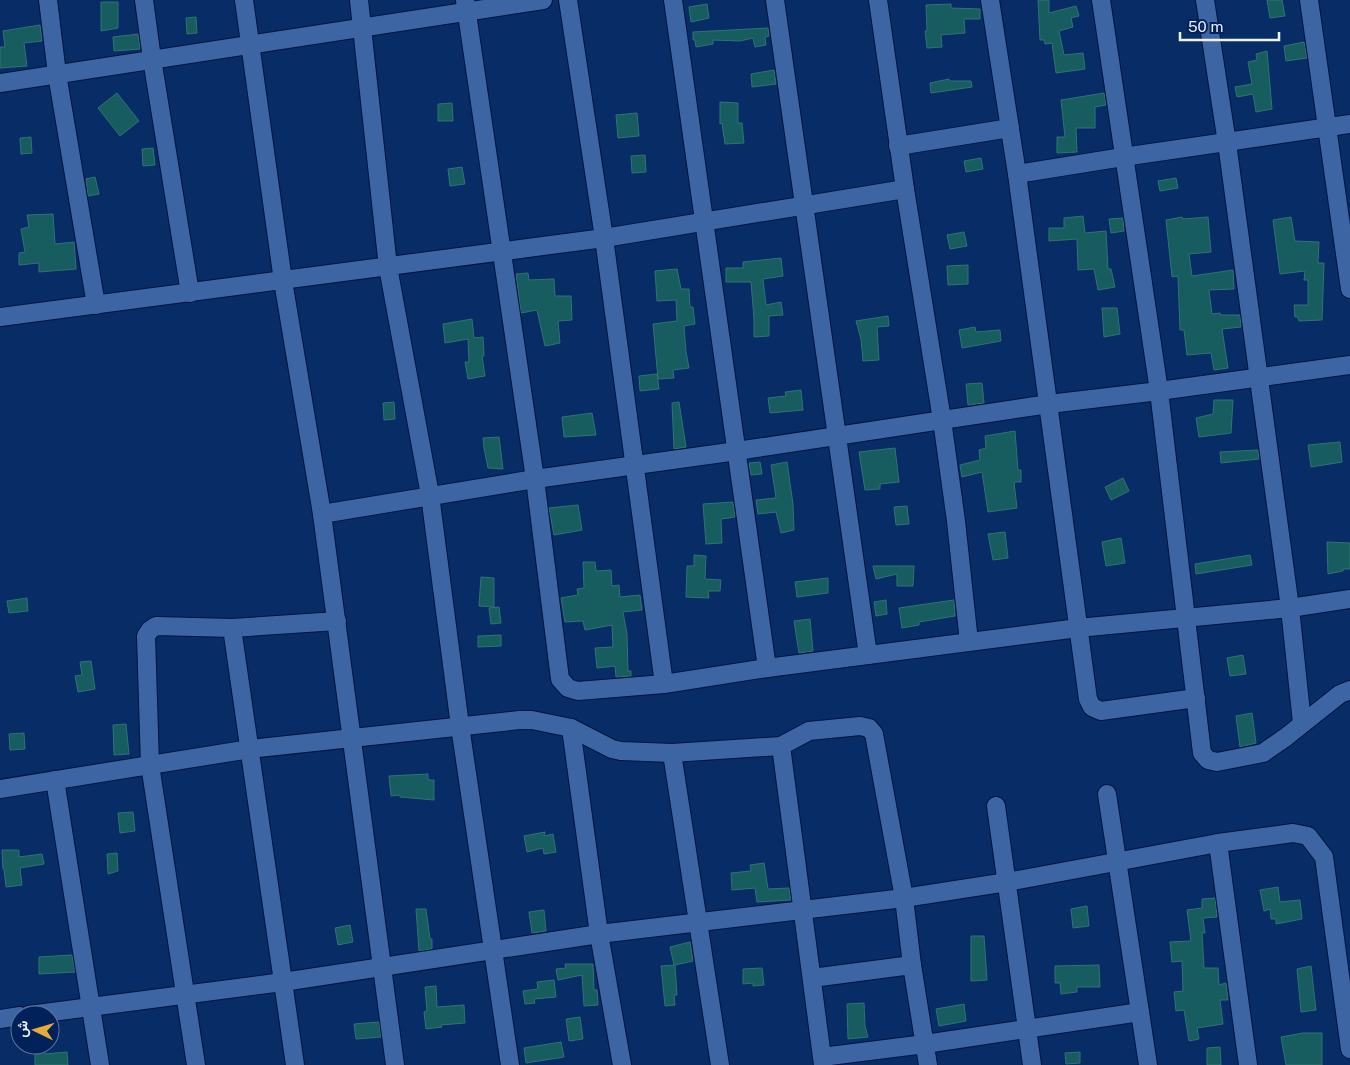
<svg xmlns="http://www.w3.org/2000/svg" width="1350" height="1065" viewBox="0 0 1350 1065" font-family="'Public Sans',Vazirmatn,sans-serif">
<rect width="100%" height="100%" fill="#082c66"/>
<g fill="#175c5f" stroke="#317275">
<polygon points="1038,0 1049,0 1049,13 1076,6 1079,16 1071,18 1073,27 1059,31 1064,55 1083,53 1085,69 1056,73 1052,43 1045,44 1044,40 1040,40"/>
<polygon points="1267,0 1282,0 1285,16 1270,18"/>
<polygon points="101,2 118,2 118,28 101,31"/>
<polygon points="707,4 709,18 691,22 689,7"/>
<polygon points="951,4 951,8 980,9 980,19 964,19 965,33 941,35 942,47 927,48 925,31 927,31 926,5"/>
<polygon points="196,17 197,33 187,34 186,18"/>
<polygon points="40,25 42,41 24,43 27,66 0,68 0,47 5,47 3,31"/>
<polygon points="768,28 769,36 765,37 766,45 755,47 753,38 740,41 713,40 713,44 696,47 695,40 693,40 693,32"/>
<polygon points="138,34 140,49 114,51 113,37"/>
<polygon points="1304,42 1307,58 1286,61 1284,46"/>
<polygon points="1267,51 1272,109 1256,112 1253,94 1237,97 1235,87 1252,84 1248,62 1257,60 1256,54"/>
<polygon points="774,70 776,84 752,87 751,74"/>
<polygon points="949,79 950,81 971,81 972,87 931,93 930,83"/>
<polygon points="117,93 139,121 120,136 98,108"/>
<polygon points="1104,93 1106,105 1095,107 1095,128 1076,128 1077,152 1057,153 1057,137 1065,137 1061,100"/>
<polygon points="720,102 738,103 738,123 742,123 744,143 725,144 722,123 720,124"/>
<polygon points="452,103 453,121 438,121 438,104"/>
<polygon points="637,113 639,136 618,138 616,115"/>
<polygon points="31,137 32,153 21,154 20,138"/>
<polygon points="153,148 155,165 143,166 142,149"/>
<polygon points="645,155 646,172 632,173 631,156"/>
<polygon points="981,158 983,169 966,172 964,161"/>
<polygon points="462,167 465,184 450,186 448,169"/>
<polygon points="95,177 99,194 88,196 86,179"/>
<polygon points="1176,178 1178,188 1160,191 1158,181"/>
<polygon points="53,214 55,244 74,242 76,269 39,272 39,263 19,265 19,253 25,252 21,229 29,227 27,215"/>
<polygon points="1083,216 1085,233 1106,231 1108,269 1111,269 1115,287 1098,290 1094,269 1078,270 1077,239 1049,241 1049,228 1064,228 1064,218"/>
<polygon points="1182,217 1183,219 1208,217 1211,252 1189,254 1192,276 1233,270 1234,289 1209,290 1212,314 1220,313 1221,315 1240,315 1241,327 1222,329 1228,368 1214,370 1211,353 1187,355 1184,330 1180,330 1178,276 1172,277 1166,220"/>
<polygon points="1291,217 1295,241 1319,242 1318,263 1324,263 1322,320 1299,321 1298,317 1295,317 1294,305 1308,305 1308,280 1304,280 1305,271 1280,274 1273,220"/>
<polygon points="1123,218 1124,231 1111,233 1109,219"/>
<polygon points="964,232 967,246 950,249 947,235"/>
<polygon points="781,258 783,276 763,279 766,305 781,302 783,315 769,316 769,336 754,337 754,319 751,282 726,282 726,268 743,268 743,262"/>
<polygon points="968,265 968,284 948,285 947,266"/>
<polygon points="677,269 681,289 689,289 690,307 693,307 695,324 684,326 686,352 689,368 673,370 674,378 658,379 653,324 677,321 676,300 657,301 655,271"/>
<polygon points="528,273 529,280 554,279 555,296 571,296 572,320 558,321 560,343 545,346 537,310 521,313 516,274"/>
<polygon points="1102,308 1117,308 1120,334 1104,337"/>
<polygon points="888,316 889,326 877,327 879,360 863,361 861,339 856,321"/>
<polygon points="472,319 474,338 483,337 484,356 482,356 485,376 468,379 465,362 469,362 468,339 445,343 443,324"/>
<polygon points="975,327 976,332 1000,330 1001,341 962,348 959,330"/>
<polygon points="657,374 659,389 640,391 639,376"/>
<polygon points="982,383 984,403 968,405 966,384"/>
<polygon points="801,390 803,410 770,413 768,398 786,396 785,392"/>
<polygon points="1214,400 1233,400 1231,433 1199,437 1196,418 1213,414"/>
<polygon points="394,402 395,419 384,420 383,403"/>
<polygon points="679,402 686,447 674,449 672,403"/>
<polygon points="592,413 596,435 564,437 562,417"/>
<polygon points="1015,431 1018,470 1021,470 1021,482 1014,482 1017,508 988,512 982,472 962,477 960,465 980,460 979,450 986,448 985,436"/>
<polygon points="499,437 503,469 488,468 484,448 483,438"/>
<polygon points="1340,442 1342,462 1311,467 1308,445"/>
<polygon points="895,448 899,482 880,484 880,489 865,490 859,452"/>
<polygon points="1258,450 1259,459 1221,463 1220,452"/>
<polygon points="760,462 762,474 751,475 749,463"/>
<polygon points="787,462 793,504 794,530 781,533 776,512 758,514 756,500 776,498 771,465"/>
<polygon points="1123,478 1129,491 1111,500 1105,487"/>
<polygon points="733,502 735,517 721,519 722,543 706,544 703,504"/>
<polygon points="578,505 582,530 554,535 549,508"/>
<polygon points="907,506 909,524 896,525 894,507"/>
<polygon points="1005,532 1008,558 993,560 988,534"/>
<polygon points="1121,538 1125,563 1106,566 1102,542"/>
<polygon points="1327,542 1350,543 1350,569 1343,569 1343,571 1328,574"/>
<polygon points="694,555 706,556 705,579 721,580 720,591 708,591 709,598 686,597 687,566 694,566"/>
<polygon points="1250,555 1252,565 1196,574 1195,564"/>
<polygon points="583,562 595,562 596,571 611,570 612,586 619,585 620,597 640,595 642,610 623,612 627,634 628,671 631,671 631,676 616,677 615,666 597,668 595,648 613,647 612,625 585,630 583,621 565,622 561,598 578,595 577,589 584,588"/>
<polygon points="873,566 914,566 913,586 897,586 897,574 876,579"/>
<polygon points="481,577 494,578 494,607 479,606"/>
<polygon points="828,578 828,593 797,597 795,582"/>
<polygon points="27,598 28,611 9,613 7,601"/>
<polygon points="886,600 887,614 876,616 874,602"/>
<polygon points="954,600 955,616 919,622 919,625 902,628 899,608"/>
<polygon points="499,607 501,623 491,624 489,608"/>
<polygon points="810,619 813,651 799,653 794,621"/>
<polygon points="501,635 501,646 478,647 478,636"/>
<polygon points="1243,655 1246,674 1230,676 1227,658"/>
<polygon points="91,661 95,689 78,692 75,676 82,675 80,662"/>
<polygon points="1252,713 1256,743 1240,747 1236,716"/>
<polygon points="126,724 129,754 114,755 113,725"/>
<polygon points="24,733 25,749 10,750 9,734"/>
<polygon points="428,774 428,780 434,780 434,800 400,797 400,795 391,796 389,776"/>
<polygon points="133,812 135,831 120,833 118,813"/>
<polygon points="545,832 544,836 553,834 556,852 544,854 543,848 527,852 524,836"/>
<polygon points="2,850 19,850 19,857 42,854 44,864 20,868 22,885 6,887 4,869 3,869"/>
<polygon points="117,853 118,871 108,874 107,854"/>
<polygon points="764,863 768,889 789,888 791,900 757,902 755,888 732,890 731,873 751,871 750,865"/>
<polygon points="1278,887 1280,902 1300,900 1302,919 1276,924 1276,919 1271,919 1270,909 1264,911 1260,890"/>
<polygon points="1215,898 1217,917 1203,918 1205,933 1202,933 1204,968 1218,968 1219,985 1226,983 1228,1000 1220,1000 1223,1024 1197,1028 1199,1039 1189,1041 1184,1010 1176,1011 1174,992 1183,991 1182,961 1172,962 1170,942 1191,941 1187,910 1202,908 1202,899"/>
<polygon points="1087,906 1089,926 1073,928 1071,909"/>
<polygon points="416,909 426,909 430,939 432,939 432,949 419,951"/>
<polygon points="544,910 546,931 532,933 529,912"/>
<polygon points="350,925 353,942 338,945 335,928"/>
<polygon points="971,936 984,936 987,980 971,981"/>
<polygon points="690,942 693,961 675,965 677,995 674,995 675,1005 665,1006 661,966 674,965 670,947"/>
<polygon points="72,955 75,972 39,974 39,957"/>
<polygon points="565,964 593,964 594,990 597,990 598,1005 584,1006 582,975 558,980 556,969 566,968"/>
<polygon points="1099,965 1100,987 1077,987 1077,992 1061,994 1060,983 1055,983 1055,966"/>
<polygon points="1311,966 1316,1010 1301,1012 1297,969"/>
<polygon points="762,968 764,985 753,986 753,983 743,984 743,969"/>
<polygon points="554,980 556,997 534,999 535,1003 525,1004 523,991 538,989 537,982"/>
<polygon points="436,986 437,1007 464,1005 465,1023 441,1025 442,1027 426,1029 424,1012 427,1011 425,987"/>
<polygon points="864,1003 865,1026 868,1037 848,1039 847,1004"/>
<polygon points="964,1004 966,1021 939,1026 936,1009"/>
<polygon points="580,1017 583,1039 569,1041 566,1019"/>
<polygon points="379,1022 381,1037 356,1039 354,1024"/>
<polygon points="1303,1033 1322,1033 1322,1065 1286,1065 1281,1037"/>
<polygon points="561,1042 564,1057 526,1063 524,1048"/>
<polygon points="35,1045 45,1045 45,1054 67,1052 68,1065 35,1065"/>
<polygon points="1220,1047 1221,1065 1207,1065 1207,1048"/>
<polygon points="1080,1052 1080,1063 1066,1064 1065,1053"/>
</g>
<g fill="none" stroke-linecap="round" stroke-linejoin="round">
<defs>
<g id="minor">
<polyline points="48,0 57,74 96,305"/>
<polyline points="144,0 152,59 190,293"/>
<polyline points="244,0 283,281 322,514 395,1065"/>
<polyline points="359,0 388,267 430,495 460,726 510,1065"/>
<polyline points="465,0 535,479 560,679 568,688 578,691 664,684 767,668 1078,628 1290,608 1350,599"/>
<polyline points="568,0 604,238 664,684"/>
<polyline points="673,0 767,668"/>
<polyline points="775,0 868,655"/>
<polyline points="878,0 905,189 942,420 956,521 969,642"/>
<polyline points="990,0 1017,174 1088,699 1092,707 1101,711 1196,698"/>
<polyline points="1101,0 1159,391 1202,753 1208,760 1217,762 1263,753 1286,737 1340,694 1350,690"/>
<polyline points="1205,0 1227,143 1290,608 1302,723"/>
<polyline points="1309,0 1350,289"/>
<polyline points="0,83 543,0"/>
<polyline points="898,146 1010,128"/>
<polyline points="1017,174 1123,157 1350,124"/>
<polyline points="0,317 604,238 905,189"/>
<polyline points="322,514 535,479 737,451 1049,404 1159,391 1350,365"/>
<polyline points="232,628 295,1065"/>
<polyline points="571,728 599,934 622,1065"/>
<polyline points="781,746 823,1065"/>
<polyline points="672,753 720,1065"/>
<polyline points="55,780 100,1065"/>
<polyline points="0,789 250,749 520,720 532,720 571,728 612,749 621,751 672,753 781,746 809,731 860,726 869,728 874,734 904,898 912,965 928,1065"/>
<polyline points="1107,794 1148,1065"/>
<polyline points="996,806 1032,1065"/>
<polyline points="1218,843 1248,1065"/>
<polyline points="812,978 912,965"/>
<polyline points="29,1015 283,982 599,934 904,898 1007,882 1218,843 1293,833 1308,836 1324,857 1350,1049"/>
<polyline points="0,1019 20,1016"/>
<polyline points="822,1057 925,1044 1140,1012"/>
<polyline points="196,1065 150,765 146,636 150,630 156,626 232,628 337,621"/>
</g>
</defs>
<use href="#minor" stroke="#00143f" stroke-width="20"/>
<use href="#minor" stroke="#3e65a3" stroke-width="18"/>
</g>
<g transform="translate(35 1030) rotate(275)"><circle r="24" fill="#00215a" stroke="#5f759a"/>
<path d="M0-4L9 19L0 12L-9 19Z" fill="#e7ac37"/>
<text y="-8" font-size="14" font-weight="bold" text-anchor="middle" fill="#eef3fa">ش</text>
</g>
<path d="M1180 32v8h99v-8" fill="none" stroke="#eef3fa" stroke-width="2.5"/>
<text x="1188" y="32" font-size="15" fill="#eef3fa" stroke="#00215a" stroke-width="4" paint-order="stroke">50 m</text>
</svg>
